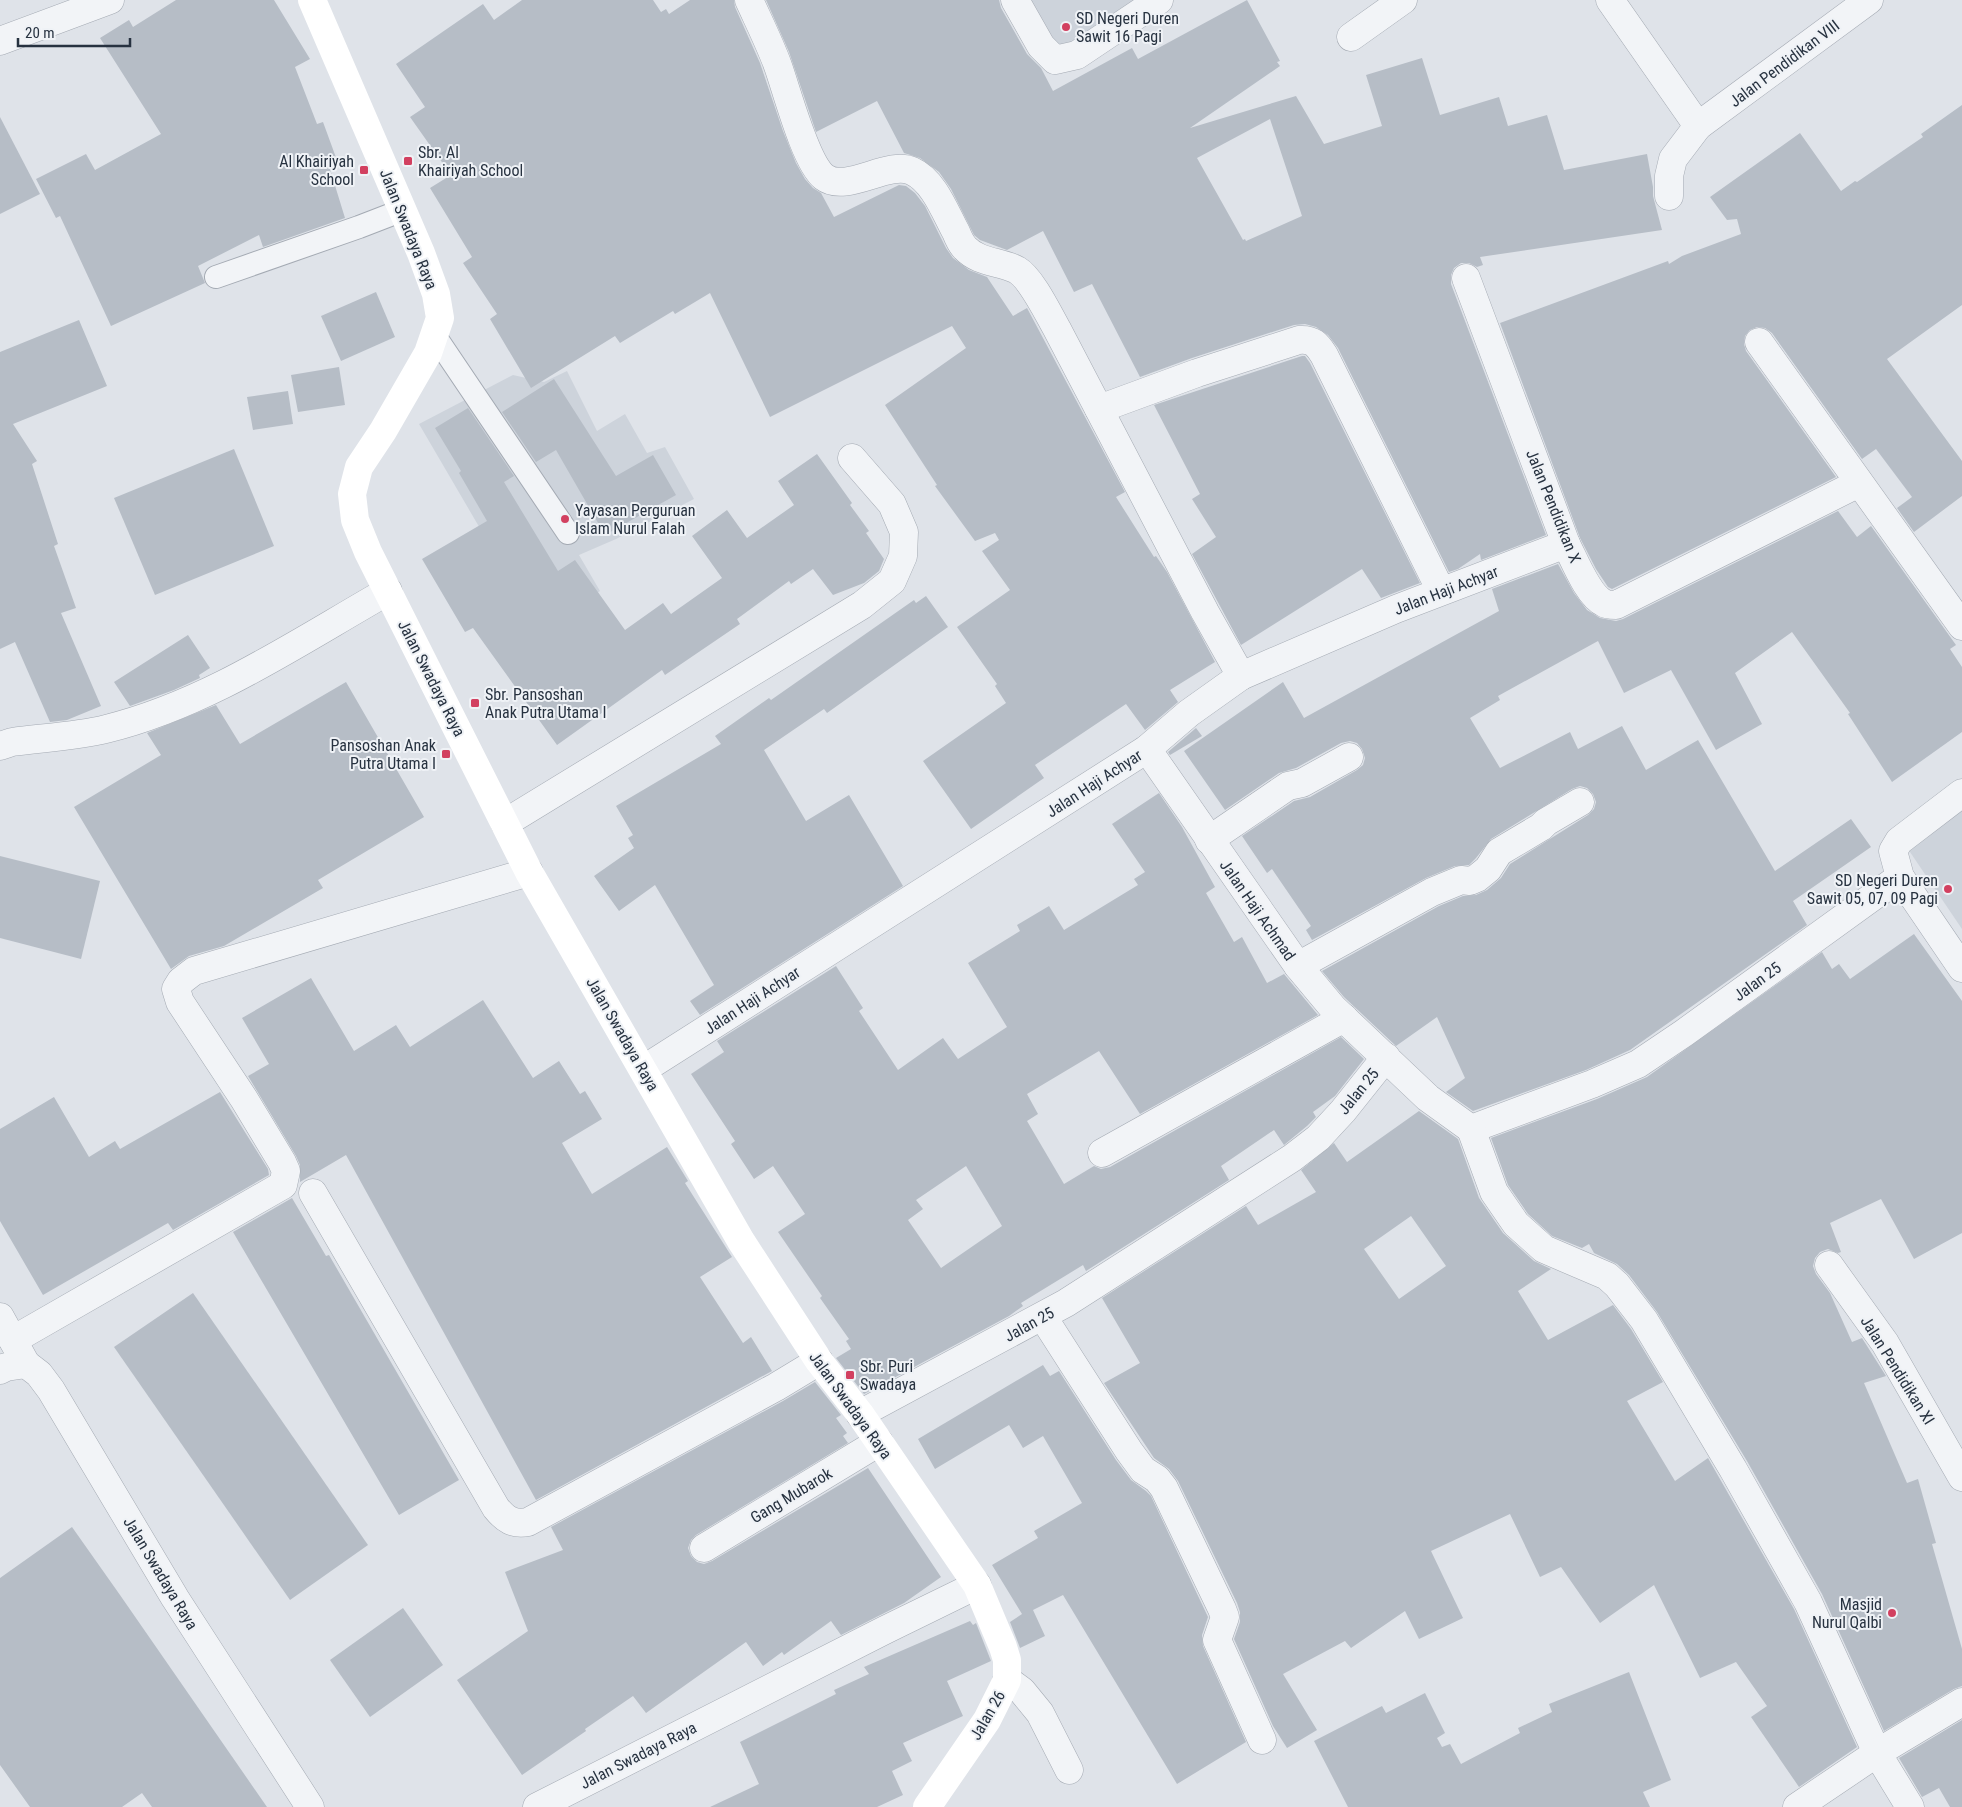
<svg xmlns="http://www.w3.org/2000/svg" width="1962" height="1807" viewBox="0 0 1962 1807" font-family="'Roboto Condensed',sans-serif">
<rect width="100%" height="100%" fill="#dfe3e9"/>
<g fill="#cdd3db">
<polygon points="1022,0 1134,0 1053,54"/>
<polygon points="567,371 597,431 625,414 647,453 665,447 694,499 616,539 579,555 600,591 540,631 419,424 513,375 544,382"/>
<polygon points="1962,810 1962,929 1908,849"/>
</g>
<g fill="#b6bdc6" fill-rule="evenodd">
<polygon points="176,0 274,0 310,59 295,67 317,124 323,122 338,163 329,166 345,218 263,247 259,235 198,266 205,283 111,326 60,216 56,218 36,179 86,154 95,170 161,134 100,38 129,20 133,27"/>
<polygon points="522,0 653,0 661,12 666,9 669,14 690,0 734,0 735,7 760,63 783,131 796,163 805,179 813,188 821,193 834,217 899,185 906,186 915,193 925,206 946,248 953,258 969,270 987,277 1013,316 1027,308 1125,492 1116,497 1154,557 1156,556 1167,572 1215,662 1170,690 1178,702 1145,730 1126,704 1035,765 1044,778 971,829 923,761 1006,703 995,686 997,684 957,627 1010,590 982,551 999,540 995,533 975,541 935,486 937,485 885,405 966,348 952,326 770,417 710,293 675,314 673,311 620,343 615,336 531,388 490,319 497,314 463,263 472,257 430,188 451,175 410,117 425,107 396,64 483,4 494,20"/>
<path d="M 766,0 L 999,0 L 1001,8 L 1027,54 L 1041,68 L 1053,91 L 1132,48 L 1138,59 L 1247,0 L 1280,61 L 1277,62 L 1280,66 L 1190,128 L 1296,96 L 1324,144 L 1382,126 L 1366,75 L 1422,58 L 1440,115 L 1499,97 L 1508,126 L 1547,115 L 1564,170 L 1647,154 L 1653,187 L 1653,196 L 1662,230 L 1480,257 L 1483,265 L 1477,267 L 1469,263 L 1461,263 L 1454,268 L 1451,275 L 1451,284 L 1546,535 L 1481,560 L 1480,554 L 1458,569 L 1449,572 L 1338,348 L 1328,335 L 1316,327 L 1305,324 L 1294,325 L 1192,358 L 1140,377 L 1092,284 L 1074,292 L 1043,231 L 1007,250 L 980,240 L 974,235 L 951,189 L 939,172 L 920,158 L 904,153 L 877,101 L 816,132 L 789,52 ZM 1270,119 L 1302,216 L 1246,241 L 1245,239 L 1243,240 L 1197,158 Z"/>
<polygon points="1962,105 1962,305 1887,359 1962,461 1962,496 1914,532 1897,508 1912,497 1876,449 1862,459 1772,333 1765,328 1757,327 1750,330 1745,336 1744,344 1746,351 1836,477 1612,589 1608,587 1596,569 1580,538 1500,323 1668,261 1669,264 1682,256 1741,234 1737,219 1727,220 1710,197 1800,133 1841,191 1855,181 1857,182 1923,137 1921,134"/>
<polygon points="0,117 40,194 0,214"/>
<polygon points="376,292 395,337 341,361 321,316"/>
<polygon points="79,320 107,386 13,424 37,461 32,464 58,544 54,546 76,608 61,613 101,706 67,720 50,722 15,642 0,649 0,352"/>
<polygon points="1302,356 1305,356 1310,363 1420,583 1381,598 1362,569 1241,645 1192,554 1216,537 1192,499 1200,494 1154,405"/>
<polygon points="339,367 345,405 298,412 291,375"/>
<polygon points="554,379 616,476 653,455 676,495 605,535 556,450 536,462 502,412"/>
<polygon points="288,391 293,424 253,430 247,397"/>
<polygon points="468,408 514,476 504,482 558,571 575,560 625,630 663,603 671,614 722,578 692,536 727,510 747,538 794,505 778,481 817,454 852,503 850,505 869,531 866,533 884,559 879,571 864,583 833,595 813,569 791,584 789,581 737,619 740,624 665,675 662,670 557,745 473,628 465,632 422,559 487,521 459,473 461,471 435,428"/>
<polygon points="234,449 274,546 155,595 114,498"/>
<polygon points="1838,511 1857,537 1871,526 1956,645 1950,649 1962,667 1962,732 1892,782 1848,714 1850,713 1792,632 1735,673 1762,724 1716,750 1671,670 1624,693 1598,641 1498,696 1500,700 1470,718 1500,768 1570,732 1578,749 1622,726 1646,770 1698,740 1775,871 1851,819 1871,847 1793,901 1807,925 1630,1050 1586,1070 1473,1111 1446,1092 1465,1078 1437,1017 1396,1046 1344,997 1322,971 1439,906 1463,896 1476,895 1487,890 1501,878 1510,864 1588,815 1594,809 1596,802 1593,794 1587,788 1580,786 1572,789 1491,839 1476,858 1469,865 1455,866 1426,878 1312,940 1306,930 1311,926 1272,869 1267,873 1242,836 1294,801 1310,797 1357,770 1363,765 1365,758 1362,749 1357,743 1350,741 1341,743 1296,768 1279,773 1225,810 1184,751 1283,682 1304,718 1499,611 1492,589 1558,564 1574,593 1587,610 1600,618 1616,621 1623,619"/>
<polygon points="926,596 948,627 827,713 824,709 764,750 806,821 849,795 903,886 700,1015 690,1001 714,985 655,885 619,911 594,876 634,848 628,838 633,835 616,806 721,744 715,736 769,698 771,700 914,600 916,603"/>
<polygon points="188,635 210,668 199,675 200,678 174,690 130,706 114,682"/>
<polygon points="346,682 424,817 318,880 323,888 224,946 189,956 171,969 74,807 161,755 147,733 216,705 240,744"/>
<polygon points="1196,728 1202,736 1170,755 1168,752"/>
<path d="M 1159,793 L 1182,827 L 1215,887 L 1206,893 L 1234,942 L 1242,937 L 1267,983 L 1284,974 L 1318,1015 L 1140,1114 L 1099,1051 L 1027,1094 L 1038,1114 L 1027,1121 L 1064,1184 L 1094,1166 L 1101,1169 L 1110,1167 L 1341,1037 L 1364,1059 L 1335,1096 L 1313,1112 L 1316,1117 L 1307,1126 L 1284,1145 L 1274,1130 L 1221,1166 L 1229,1180 L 1086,1271 L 1083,1265 L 1021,1303 L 1023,1306 L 1009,1316 L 864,1394 L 836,1358 L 851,1349 L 846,1341 L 849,1339 L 820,1298 L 822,1296 L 778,1232 L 805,1214 L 773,1166 L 754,1179 L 731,1144 L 735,1141 L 691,1074 L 724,1052 L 717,1041 L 836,966 L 863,1008 L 859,1011 L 898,1070 L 943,1038 L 958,1059 L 1007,1027 L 968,963 L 1020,931 L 1017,925 L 1049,906 L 1064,930 L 1138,885 L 1134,879 L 1145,872 L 1112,824 ZM 966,1166 L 1002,1226 L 941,1268 L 908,1220 L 923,1209 L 916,1200 Z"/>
<polygon points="0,856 100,881 81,959 0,938"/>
<polygon points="1914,934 1962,1001 1962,1233 1914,1259 1881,1199 1830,1223 1841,1252 1838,1253 1828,1249 1820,1252 1815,1258 1813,1266 1816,1274 1830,1293 1852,1342 1862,1338 1886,1376 1864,1383 1907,1483 1918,1479 1936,1543 1932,1544 1962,1649 1962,1686 1954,1689 1884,1731 1822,1594 1747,1461 1657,1312 1629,1275 1617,1264 1594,1253 1589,1244 1582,1248 1552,1236 1528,1214 1508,1185 1491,1138 1597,1099 1647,1077 1822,952 1832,969 1839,964 1850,979"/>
<polygon points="311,978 354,1051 396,1025 410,1047 483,1000 533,1078 559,1061 580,1094 585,1091 602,1119 562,1143 592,1194 667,1147 688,1181 685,1183 732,1257 700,1277 743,1343 751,1337 772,1371 536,1500 346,1155 300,1182 300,1165 296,1156 248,1076 269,1064 242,1018"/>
<polygon points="220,1092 268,1169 269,1175 173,1230 168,1223 43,1295 0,1221 0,1129 54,1097 89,1157 115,1141 120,1149"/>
<path d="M 1419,1111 L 1458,1139 L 1479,1198 L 1503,1233 L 1534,1261 L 1551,1269 L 1518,1291 L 1548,1340 L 1613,1305 L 1631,1329 L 1663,1382 L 1627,1401 L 1675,1481 L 1708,1458 L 1794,1609 L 1857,1747 L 1799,1787 L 1751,1717 L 1767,1706 L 1736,1662 L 1700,1678 L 1654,1585 L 1600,1623 L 1561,1567 L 1540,1577 L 1510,1514 L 1431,1551 L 1463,1618 L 1419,1639 L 1405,1611 L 1351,1648 L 1345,1641 L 1283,1674 L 1317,1730 L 1287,1748 L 1273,1726 L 1234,1639 L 1240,1622 L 1240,1612 L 1237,1603 L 1178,1481 L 1169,1469 L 1154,1458 L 1104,1383 L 1140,1363 L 1102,1298 L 1246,1206 L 1258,1225 L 1316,1192 L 1301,1170 L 1334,1143 L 1347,1162 ZM 1411,1216 L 1446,1266 L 1399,1299 L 1364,1249 Z"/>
<polygon points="292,1198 326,1256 329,1255 459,1480 399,1515 233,1232"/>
<polygon points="193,1293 368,1545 290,1600 114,1347"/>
<polygon points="1043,1365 1050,1376 1059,1371 1116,1460 1131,1480 1146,1491 1151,1496 1208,1617 1202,1635 1203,1646 1246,1742 1177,1784 1063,1595 1033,1610 1045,1636 1020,1648 1010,1622 1022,1614 992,1565 1038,1538 1034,1531 1082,1503 1043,1436 1023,1448 1009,1425 935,1469 918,1439"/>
<polygon points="815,1382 841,1415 836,1418 847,1433 843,1436 848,1443 696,1535 691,1540 688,1548 691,1556 697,1562 704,1564 712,1561 868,1468 941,1577 904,1603 841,1635 831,1621 784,1655 782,1652 763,1666 746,1642 646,1713 633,1696 585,1729 586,1731 522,1775 457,1680 528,1631 505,1572 563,1550 551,1527 783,1401"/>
<polygon points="72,1527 120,1595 267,1807 152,1807 142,1793 122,1807 30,1807 0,1765 0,1578"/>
<polygon points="403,1608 443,1665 370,1717 330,1660"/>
<polygon points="970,1621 973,1625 976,1623 991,1661 947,1681 963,1716 903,1743 912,1761 892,1771 903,1795 877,1807 710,1807 759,1784 740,1742 836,1694 834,1690 869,1674 864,1667"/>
<polygon points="1629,1672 1671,1780 1643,1792 1650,1807 1348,1807 1314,1741 1382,1706 1386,1713 1425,1693 1445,1733 1437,1738 1442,1747 1450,1744 1461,1764 1520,1733 1518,1728 1552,1712 1549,1704"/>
<polygon points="1962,1720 1962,1807 1950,1807 1939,1788 1922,1797 1899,1758"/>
</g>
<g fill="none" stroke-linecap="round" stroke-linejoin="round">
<defs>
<g id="lane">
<polyline points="216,277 359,227 403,210"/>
<polyline points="435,336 568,533"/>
</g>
<g id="street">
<path d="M 749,0 C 759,22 770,44 778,66 C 787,91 805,162 824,177 C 846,194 888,160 912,171 C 934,181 945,212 956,232 C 958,237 961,244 965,248 C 979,263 1000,261 1017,270 C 1031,278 1048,313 1057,329 L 1205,612 L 1241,676"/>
<polyline points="1015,0 1041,46 1055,60 1077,55 1159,0"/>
<polyline points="1610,0 1698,126"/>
<polyline points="1351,37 1403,0"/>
<polyline points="0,41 110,0"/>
<polyline points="1669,196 1669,176 1673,159 1698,126 1869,0"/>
<path d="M 1466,278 L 1566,544 C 1574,559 1588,596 1604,603 C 1607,605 1612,605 1616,605 L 1859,483"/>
<polyline points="1759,342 1962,626"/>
<path d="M 1099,409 L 1197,373 L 1299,340 C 1313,339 1317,344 1324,355 L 1441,591"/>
<path d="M 0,746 L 12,742 C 41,738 78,736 106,729 C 208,704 298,642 388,591"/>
<polyline points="1147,749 1298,966 1333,1008 1428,1098 1471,1129 1592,1084 1638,1064 1684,1033 1900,877"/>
<polyline points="1962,793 1899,841 1893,851 1900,877 1962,968"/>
<polyline points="505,823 862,605 892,581 903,556 904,532 892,504 852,458"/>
<polyline points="1209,840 1288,786 1302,783 1349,757"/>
<polyline points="1298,966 1432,892 1461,880 1470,881 1477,878 1488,869 1499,852 1541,827 1546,822 1580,802"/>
<polyline points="644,1069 1147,749 1189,713 1241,676 1396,609 1566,544"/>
<polyline points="1471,1129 1494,1192 1516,1224 1544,1249 1607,1276 1617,1285 1644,1320 1733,1469 1808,1602 1877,1753 1910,1807"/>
<polyline points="1102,1153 1344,1018"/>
<path d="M 313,1193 L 496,1508 C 505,1519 513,1525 528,1522 L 776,1387 L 819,1361"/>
<polyline points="1829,1265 1885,1343 1962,1477"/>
<polyline points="0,1317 26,1364 39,1374 51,1390 175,1598 310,1807"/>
<polyline points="1043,1317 1129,1451 1143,1470 1157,1479 1164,1488 1222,1609 1225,1617 1217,1640 1262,1740"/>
<polyline points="13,1340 283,1185 286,1171 282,1162 244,1099 180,1002 176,989 181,981 194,971 529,872"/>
<polyline points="0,1370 6,1367 26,1364"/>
<polyline points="860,1414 1066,1303 1292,1158 1318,1138 1343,1111 1386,1057"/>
<polyline points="704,1548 879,1442"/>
<polyline points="1007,1680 1022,1691 1040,1713 1069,1770"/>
<polyline points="537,1807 885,1630 977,1585"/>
<polyline points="1797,1807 1877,1753 1962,1702"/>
</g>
</defs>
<use href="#lane" stroke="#a4aab3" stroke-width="24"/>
<use href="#street" stroke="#a4aab3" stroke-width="29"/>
<use href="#lane" stroke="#f2f4f7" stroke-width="22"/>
<use href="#street" stroke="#f2f4f7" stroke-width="28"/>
<polyline stroke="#fff" stroke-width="28" points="312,0 421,253 436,294 440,318 428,353 383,431 359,467 352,494 355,520 368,552 529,872 741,1241 819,1361 860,1414 977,1585 1003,1647 1007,1660 1007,1680 987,1720 927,1807"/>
</g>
<g fill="#d24060" stroke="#eff2f6" stroke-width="2">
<circle cx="1066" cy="27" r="5"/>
<rect x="403" y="156" width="10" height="10" rx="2.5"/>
<rect x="359" y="165" width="10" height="10" rx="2.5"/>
<circle cx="565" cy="519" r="5"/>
<rect x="470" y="698" width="10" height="10" rx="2.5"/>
<rect x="441" y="749" width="10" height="10" rx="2.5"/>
<circle cx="1948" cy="889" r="5"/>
<rect x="845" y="1370" width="10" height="10" rx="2.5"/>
<circle cx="1892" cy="1613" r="5"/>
</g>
<g text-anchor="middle" stroke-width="4" stroke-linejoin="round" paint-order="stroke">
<g font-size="16" fill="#273240" stroke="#eff2f6" text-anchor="start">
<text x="1076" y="24">SD Negeri Duren<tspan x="1076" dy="18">Sawit 16 Pagi</tspan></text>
<text x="418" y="158">Sbr. Al<tspan x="418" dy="18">Khairiyah School</tspan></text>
<text x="354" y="167" text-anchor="end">Al Khairiyah<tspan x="354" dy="18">School</tspan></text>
<text x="575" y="516">Yayasan Perguruan<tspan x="575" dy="18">Islam Nurul Falah</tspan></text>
<text x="485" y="700">Sbr. Pansoshan<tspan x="485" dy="18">Anak Putra Utama I</tspan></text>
<text x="436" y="751" text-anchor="end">Pansoshan Anak<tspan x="436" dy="18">Putra Utama I</tspan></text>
<text x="1938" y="886" text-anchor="end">SD Negeri Duren<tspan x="1938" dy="18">Sawit 05, 07, 09 Pagi</tspan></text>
<text x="860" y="1372">Sbr. Puri<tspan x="860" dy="18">Swadaya</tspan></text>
<text x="1882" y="1610" text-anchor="end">Masjid<tspan x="1882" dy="18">Nurul Qalbi</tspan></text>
</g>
<g font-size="16" fill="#273240" stroke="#eff2f6">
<text transform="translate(1784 63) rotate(-37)" y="6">Jalan Pendidikan VIII</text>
<text transform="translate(409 229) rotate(68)" y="6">Jalan Swadaya Raya</text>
<text transform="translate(1554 506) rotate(68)" y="6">Jalan Pendidikan X</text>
<text transform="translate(1446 590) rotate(-21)" y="6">Jalan Haji Achyar</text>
<text transform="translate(432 678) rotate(63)" y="6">Jalan Swadaya Raya</text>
<text transform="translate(1094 783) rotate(-33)" y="6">Jalan Haji Achyar</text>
<text transform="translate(1258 910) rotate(55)" y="6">Jalan Haji Achmad</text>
<text transform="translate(1757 981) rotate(-36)" y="6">Jalan 25</text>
<text transform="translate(752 1000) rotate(-33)" y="6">Jalan Haji Achyar</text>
<text transform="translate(623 1034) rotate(60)" y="6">Jalan Swadaya Raya</text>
<text transform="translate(1358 1091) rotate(-51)" y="6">Jalan 25</text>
<text transform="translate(1029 1324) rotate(-29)" y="6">Jalan 25</text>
<text transform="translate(1898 1370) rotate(58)" y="6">Jalan Pendidikan XI</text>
<text transform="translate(851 1405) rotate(54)" y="6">Jalan Swadaya Raya</text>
<text transform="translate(791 1495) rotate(-31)" y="6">Gang Mubarok</text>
<text transform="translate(161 1573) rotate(59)" y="6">Jalan Swadaya Raya</text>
<text transform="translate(987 1715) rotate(-60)" y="6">Jalan 26</text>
<text transform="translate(638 1755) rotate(-27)" y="6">Jalan Swadaya Raya</text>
</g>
</g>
<path d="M18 38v8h112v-8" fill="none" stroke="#273240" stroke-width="2.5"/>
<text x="25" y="38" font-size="15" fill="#273240" stroke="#eff2f6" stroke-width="4" paint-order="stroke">20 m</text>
</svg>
